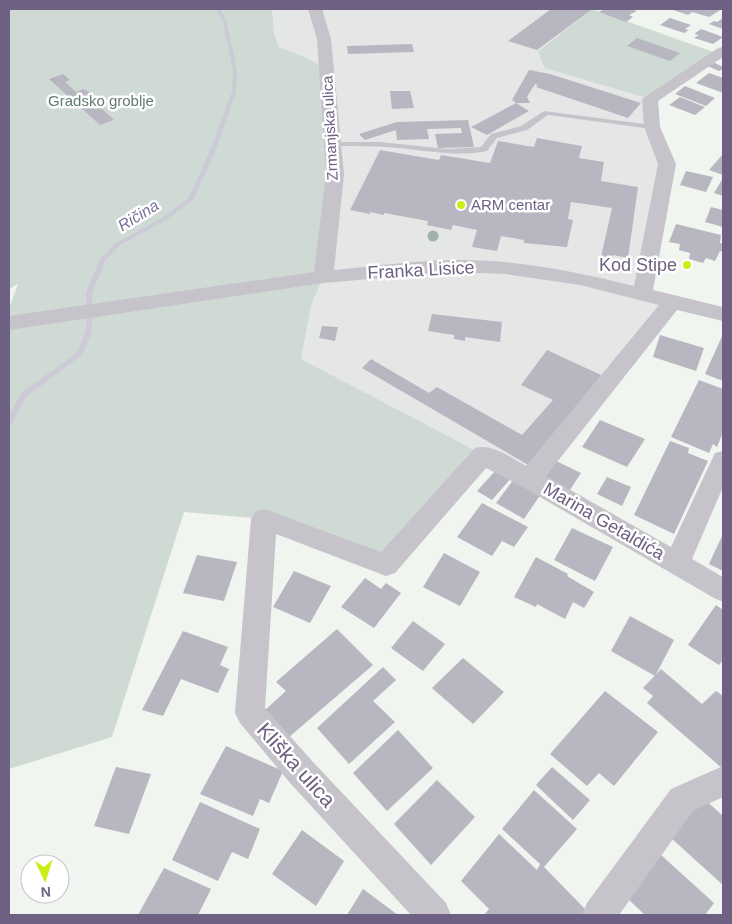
<svg xmlns="http://www.w3.org/2000/svg" width="732" height="924" viewBox="0 0 732 924" font-family="Arial,sans-serif">
<rect width="100%" height="100%" fill="#f0f5f0"/>
<polygon fill="#e5e7e6" points="272,9 589,9 650,99 667,164 643,293 673,301 530,479 301,359 311,306 323,277 307,58 279,47 274,33"/>
<g fill="#cfdad5">
<polygon points="9,9 272,9 274,33 279,47 307,58 327,69 335,174 323,277 311,306 301,359 530,479 483,455 386,565 264,519 184,512 112,737 9,769 9,308 18,284 9,289"/>
<polygon points="589,9 592,9 719,54 650,99 545,68 538,52 591,10"/>
</g>
<g fill="none" stroke-linecap="round" stroke-linejoin="round">
<polygon fill="#cccad6" fill-rule="evenodd" points="216,9 220,9 226,20 234,55 237,72 236,92 214,155 193,200 166,220 120,245 105,261 92,293 92,331 83,354 26,397 12,424 9,425 9,416 21,393 77,353 86,331 86,293 100,259 116,243 162,218 188,199 208,155 232,92 233,72 230,55 222,20"/>
</g>
<g fill="#b8b6c0">
<polygon points="551,9 591,10 537,50 508,41"/>
<polygon points="605,9 630,9 637,11 629,15 633,17 626,22 599,12"/>
<polygon points="675,9 688,10 722,9 709,17 692,12 688,15 673,10"/>
<polygon points="670,18 691,25 685,29 689,30 684,33 660,25"/>
<polygon points="723,18 723,29 709,24 714,21 717,22"/>
<polygon points="701,29 723,37 713,44 694,38 699,35 694,34"/>
<polygon points="637,38 680,53 670,61 627,46"/>
<polygon points="412,44 414,52 348,54 347,46"/>
<polygon points="709,60 723,67 723,69 719,71 703,64"/>
<polygon points="529,70 550,74 641,103 628,118 536,87 538,85 535,84 527,97 530,103 516,103 512,100"/>
<polygon points="709,73 723,78 723,93 696,83"/>
<polygon points="63,74 70,80 65,82 76,92 83,89 90,92 94,98 91,99 114,120 100,125 49,79"/>
<polygon points="685,86 715,98 706,106 675,94"/>
<polygon points="390,91 410,91 414,108 392,109"/>
<polygon points="680,97 705,107 695,115 669,105"/>
<polygon points="516,103 529,111 487,135 471,127"/>
<polygon points="468,120 474,147 438,148 435,134 462,133 461,128 427,129 429,139 397,140 396,130 365,140 359,134 397,122"/>
<polygon points="537,138 582,146 579,158 604,162 601,181 638,187 628,258 613,255 612,259 601,257 612,208 571,202 568,219 573,220 567,247 524,243 524,240 501,236 497,251 472,247 477,230 453,225 451,230 427,225 428,221 384,213 384,215 370,212 370,214 350,210 380,150 439,160 441,155 490,163 498,141 534,147"/>
<polygon points="723,154 723,175 709,170"/>
<polygon points="686,171 713,177 706,192 680,185"/>
<polygon points="723,178 723,196 714,193"/>
<polygon points="711,207 723,210 723,227 705,222"/>
<polygon points="676,224 721,235 720,243 723,244 723,252 720,251 715,261 706,258 703,263 689,259 690,253 679,250 680,244 669,242"/>
<polygon points="432,314 502,322 500,342 465,337 465,341 454,339 454,335 428,331"/>
<polygon points="322,326 338,327 335,341 319,338"/>
<polygon points="723,334 723,381 705,374"/>
<polygon points="660,335 704,348 696,371 653,357"/>
<polygon points="547,350 601,375 576,411 530,466 362,368 371,359 429,393 437,387 522,435 553,400 521,385"/>
<polygon points="699,380 723,389 723,432 717,447 713,444 709,453 671,437"/>
<polygon points="600,420 645,439 627,467 582,447"/>
<polygon points="670,441 689,448 688,453 708,461 674,534 634,515"/>
<polygon points="556,461 581,473 570,490 544,478"/>
<polygon points="497,469 511,478 492,500 477,491"/>
<polygon points="607,477 631,487 622,506 597,494"/>
<polygon points="514,479 541,494 524,519 496,503"/>
<polygon points="482,503 528,527 514,547 502,541 492,556 457,537"/>
<polygon points="572,528 613,547 595,581 554,560"/>
<polygon points="723,534 723,571 709,564"/>
<polygon points="444,553 480,572 460,606 423,587"/>
<polygon points="197,555 237,562 224,601 183,593"/>
<polygon points="536,557 568,574 567,576 594,592 584,608 573,602 565,619 537,604 536,607 514,597"/>
<polygon points="294,571 331,586 310,623 273,607"/>
<polygon points="365,578 381,589 386,583 401,593 374,628 341,607"/>
<polygon points="716,605 723,610 723,660 719,665 688,645"/>
<polygon points="630,616 674,640 655,676 611,651"/>
<polygon points="413,621 445,644 423,671 391,648"/>
<polygon points="337,629 373,665 289,737 265,710 286,691 276,682"/>
<polygon points="183,631 228,647 220,665 229,669 218,693 181,679 163,716 142,710"/>
<polygon points="463,658 504,692 473,724 432,688"/>
<polygon points="383,667 396,680 373,701 395,722 349,764 317,728"/>
<polygon points="661,669 702,704 716,691 723,696 723,769 647,703 653,696 643,688"/>
<polygon points="605,691 658,732 614,786 599,773 587,786 550,754"/>
<polygon points="398,730 433,768 387,811 353,773"/>
<polygon points="226,746 283,771 269,803 260,799 253,816 200,794"/>
<polygon points="116,767 151,774 129,834 94,826"/>
<polygon points="552,767 590,800 573,820 536,785"/>
<polygon points="437,780 475,817 431,865 394,824"/>
<polygon points="534,790 577,829 544,867 586,910 582,915 484,915 489,909 461,881 499,834 537,870 540,864 502,829"/>
<polygon points="702,797 723,816 723,885 671,838"/>
<polygon points="200,802 260,829 248,859 232,852 218,881 172,860"/>
<polygon points="302,830 344,861 316,906 272,874"/>
<polygon points="661,855 714,903 705,915 645,915 627,898"/>
<polygon points="164,868 211,889 198,915 138,915"/>
<polygon points="363,889 398,915 347,915"/>
</g>
<g fill="none" stroke-linecap="round" stroke-linejoin="round">
<path fill="#c6c3ca" fill-rule="evenodd" d="M 544,111 L 652,125 L 656,127 L 652,129 L 548,115 L 527,130 L 497,138 L 487,151 C 458,157 428,151 399,148 C 377,146 355,146 333,146 L 329,144 L 333,142 L 380,142 L 448,149 L 481,147 L 491,134 L 521,126 Z"/>
<g fill="#c6c3ca" fill-rule="evenodd">
<path d="M 308,9 L 322,9 L 331,39 L 344,174 L 334,270 C 373,266 413,261 452,260 C 514,259 575,271 634,286 L 658,164 L 644,127 L 642,99 L 718,48 L 723,47 L 723,57 L 658,101 L 660,127 L 676,164 L 653,290 L 723,307 L 723,321 L 677,310 L 546,476 L 671,547 L 715,453 L 723,451 L 723,487 L 692,559 L 723,577 L 723,602 L 714,598 L 521,486 L 486,468 L 395,573 L 386,576 L 276,534 L 265,708 L 313,762 L 446,903 L 451,915 L 411,915 L 291,784 L 240,723 L 235,713 L 251,519 L 255,512 L 264,509 L 381,552 L 475,448 C 492,443 511,458 526,466 L 659,305 L 580,285 L 505,274 L 452,272 L 323,283 L 9,330 L 9,316 L 314,272 L 326,174 L 317,39 Z"/>
<polygon points="723,766 723,797 693,811 619,915 582,915 587,903 671,789"/>
</g>
</g>
<circle fill="#a1b1ab" cx="433" cy="236" r="5.5"/>
<g fill="#ccee16" stroke="#fff" stroke-width="2">
<circle cx="461" cy="205" r="5"/>
<circle cx="687" cy="265" r="5"/>
</g>
<g text-anchor="middle" stroke-width="5" stroke-linejoin="round" paint-order="stroke">
<g font-size="15" fill="#617a73" stroke="#fff">
<text x="101" y="106">Gradsko groblje</text>
</g>
<g font-size="15" fill="#6e6183" stroke="#fff">
<text transform="translate(330 128) rotate(-93)" y="5">Zrmanjska ulica</text>
</g>
<g font-size="15" fill="#6e6183" stroke="#fff" text-anchor="start">
<text x="471" y="210">ARM centar</text>
</g>
<g font-size="16" font-style="italic" fill="#79709d" stroke="#fff">
<text transform="translate(138 215) rotate(-32)" y="6">Ričina</text>
</g>
<g font-size="18" fill="#6e6183" stroke="#fff" text-anchor="end">
<text x="677" y="271">Kod Stipe</text>
</g>
<g font-size="18" fill="#6e6183" stroke="#fff">
<text transform="translate(421 270) rotate(-3)" y="6">Franka Lisice</text>
<text transform="translate(604 521) rotate(30)" y="6">Marina Getaldića</text>
</g>
<g font-size="21" fill="#6e6183" stroke="#fff">
<text transform="translate(296 765) rotate(48)" y="7">Kliška ulica</text>
</g>
</g>
<rect width="732" height="924" fill="none" stroke="#6e6183" stroke-width="20"/>
<g transform="translate(45 879) rotate(176)"><circle r="24" fill="#ffffff" stroke="#c5c0cd"/>
<path d="M0-4L9 19L0 12L-9 19Z" fill="#ccee16"/>
<text y="-8" font-size="14" font-weight="bold" text-anchor="middle" fill="#6e6183">N</text>
</g>
</svg>
